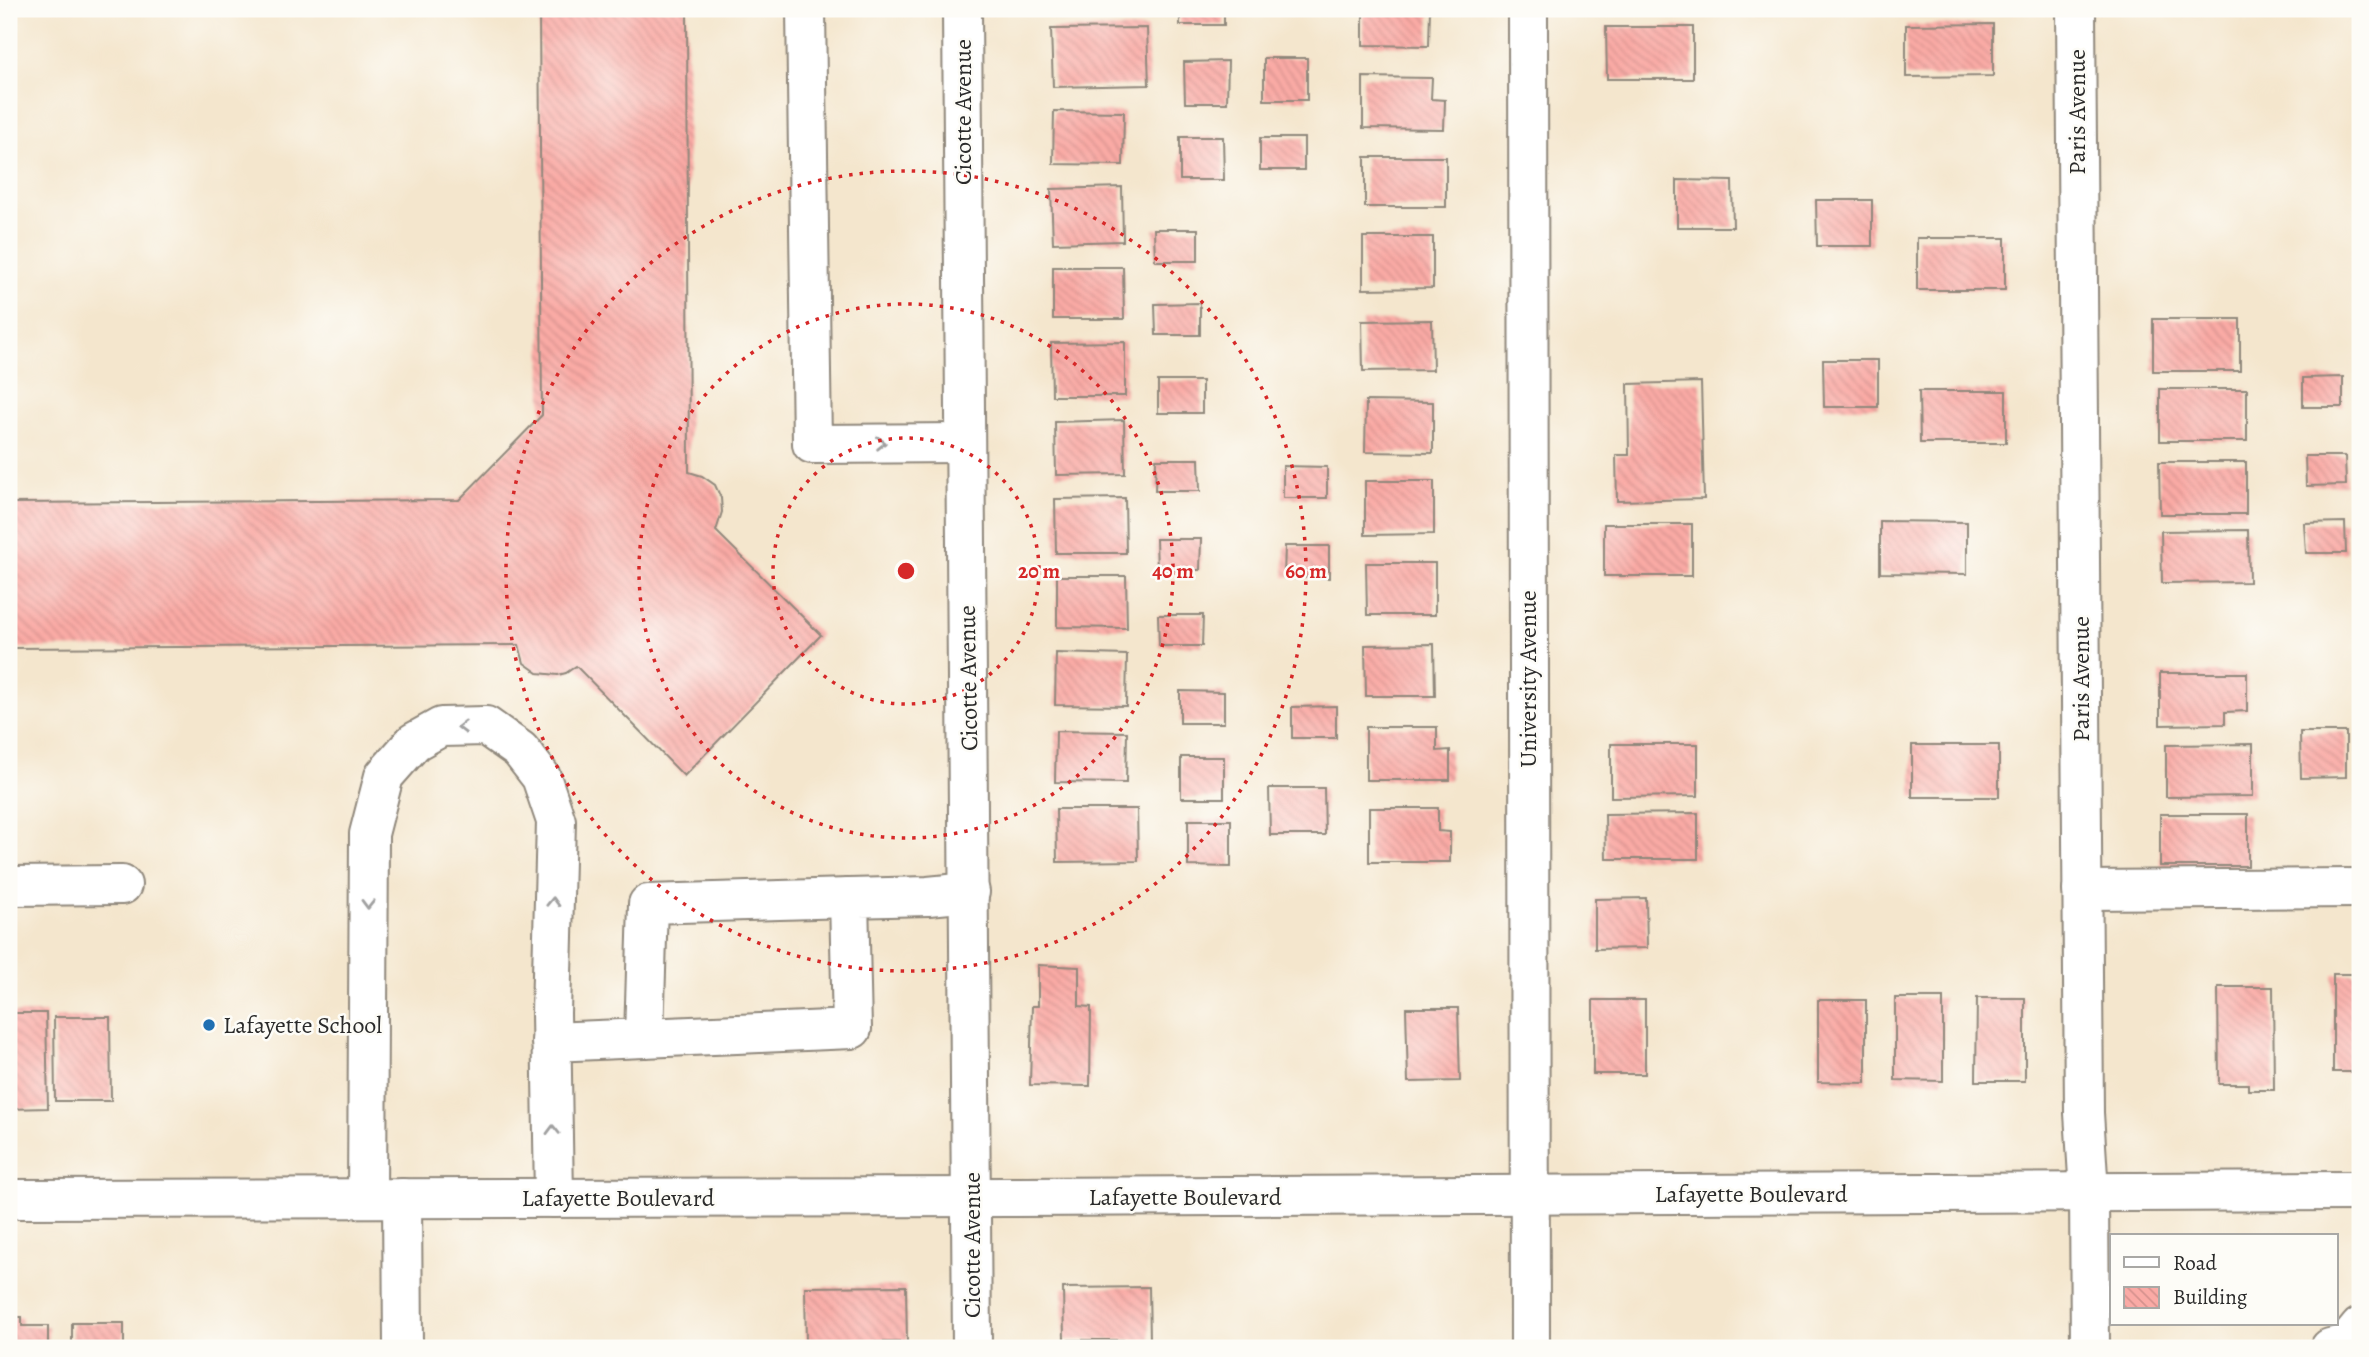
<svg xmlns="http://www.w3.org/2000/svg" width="2369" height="1357" viewBox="0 0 2369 1357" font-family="Alegreya,serif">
<defs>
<pattern id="building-back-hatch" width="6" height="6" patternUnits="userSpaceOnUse" patternTransform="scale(1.75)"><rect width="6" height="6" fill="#faaaa5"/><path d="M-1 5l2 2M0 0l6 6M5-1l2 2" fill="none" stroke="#d6928e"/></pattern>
</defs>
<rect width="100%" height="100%" fill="#fdfcf7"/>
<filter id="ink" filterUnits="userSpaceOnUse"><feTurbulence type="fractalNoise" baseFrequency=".0143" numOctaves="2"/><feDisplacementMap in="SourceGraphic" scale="14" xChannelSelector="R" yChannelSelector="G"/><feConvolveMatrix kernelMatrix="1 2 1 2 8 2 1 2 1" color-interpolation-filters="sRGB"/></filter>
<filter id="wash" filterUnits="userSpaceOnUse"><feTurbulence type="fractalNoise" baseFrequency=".00686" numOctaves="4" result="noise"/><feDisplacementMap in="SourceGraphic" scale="28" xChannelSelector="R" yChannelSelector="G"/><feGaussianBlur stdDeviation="1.57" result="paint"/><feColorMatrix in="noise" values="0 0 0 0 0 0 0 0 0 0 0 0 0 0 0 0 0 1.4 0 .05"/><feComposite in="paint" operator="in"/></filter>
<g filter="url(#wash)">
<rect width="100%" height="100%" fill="#f4e6cd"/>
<g id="blocks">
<g fill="url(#building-back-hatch)">
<polygon points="539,9 687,9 689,472 702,476 715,485 721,498 722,512 716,531 821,635 684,776 576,666 566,673 558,675 538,673 524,663 519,645 9,648 9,503 459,500 542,415"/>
<rect x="1180" y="9" width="44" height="16"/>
<polygon points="1363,9 1430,9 1429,46 1363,45"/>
<polygon points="1993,24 1993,76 1906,77 1906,25"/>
<polygon points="1606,27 1693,27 1693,79 1607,79"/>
<polygon points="1147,28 1149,85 1053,87 1051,29"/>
<rect x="1264" y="58" width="43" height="42"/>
<polygon points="1228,61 1227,103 1185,103 1184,62"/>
<polygon points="1363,77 1432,78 1431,99 1445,100 1444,129 1363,128"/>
<polygon points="1054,111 1124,112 1123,165 1053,164"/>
<polygon points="1180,137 1223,137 1224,180 1180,180"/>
<rect x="1260" y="138" width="44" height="32"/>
<rect x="1365" y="157" width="81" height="50"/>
<polygon points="1677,180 1732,181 1733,227 1677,227"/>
<polygon points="1122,187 1123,241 1053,243 1051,189"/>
<polygon points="1816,200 1872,200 1872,246 1817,246"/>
<polygon points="1154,229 1198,229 1198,261 1155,261"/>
<polygon points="1363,237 1433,237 1433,288 1363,289"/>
<rect x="1917" y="238" width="88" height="52"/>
<polygon points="1053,267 1123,267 1124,319 1053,319"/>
<polygon points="1200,303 1200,335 1156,335 1155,304"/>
<rect x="2153" y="319" width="87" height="52"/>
<polygon points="1432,320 1433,370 1363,371 1362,321"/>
<polygon points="1125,342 1125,396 1052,396 1051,343"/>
<polygon points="1823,360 1878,360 1878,407 1824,407"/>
<polygon points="2343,377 2343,407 2303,407 2303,378"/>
<rect x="1158" y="381" width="44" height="32"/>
<polygon points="1701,382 1704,499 1617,501 1616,455 1629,455 1628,384"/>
<rect x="2160" y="389" width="87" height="52"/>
<polygon points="1919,391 2006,391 2006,443 1920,443"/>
<polygon points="1366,401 1433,402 1433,453 1365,452"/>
<polygon points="1124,420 1125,474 1056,475 1055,422"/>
<polygon points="2305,456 2345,456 2346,485 2306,486"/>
<polygon points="1156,459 1199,459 1200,491 1155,491"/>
<polygon points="2159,462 2246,462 2246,514 2160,514"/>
<polygon points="1283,466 1327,467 1327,498 1283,498"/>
<polygon points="1365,481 1434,481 1434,534 1365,535"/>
<polygon points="1125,498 1126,553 1056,553 1055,499"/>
<polygon points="1880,521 1967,522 1967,574 1880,573"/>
<polygon points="2345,522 2346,553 2306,553 2304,523"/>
<rect x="1604" y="524" width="88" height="52"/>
<polygon points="2248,530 2249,582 2162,583 2161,531"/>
<polygon points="1156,539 1201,539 1200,570 1157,570"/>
<polygon points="1285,546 1329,546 1329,578 1284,577"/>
<polygon points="1366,563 1435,563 1435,615 1367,615"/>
<polygon points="1057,576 1126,576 1127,628 1057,627"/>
<polygon points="1158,615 1203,615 1202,646 1159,646"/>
<polygon points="1434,644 1435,696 1366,696 1365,645"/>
<polygon points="1056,653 1127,655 1126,706 1055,705"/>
<polygon points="2160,673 2247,673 2247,711 2225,712 2225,724 2160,725"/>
<polygon points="1180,691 1224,692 1224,723 1180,723"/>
<polygon points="1336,706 1336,738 1292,738 1292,707"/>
<polygon points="1366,727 1437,727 1437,751 1450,750 1450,780 1366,780"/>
<polygon points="1056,731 1127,732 1126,783 1055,782"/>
<polygon points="2300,732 2346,732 2346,777 2301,778"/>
<polygon points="1611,744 1698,744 1698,796 1611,797"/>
<polygon points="2253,744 2253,796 2166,797 2166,745"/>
<rect x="1912" y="745" width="87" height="52"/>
<rect x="1181" y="757" width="43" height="41"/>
<polygon points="1269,788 1324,788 1325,835 1270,835"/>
<polygon points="1369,808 1438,808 1438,831 1450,832 1450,862 1369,862"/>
<polygon points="1056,809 1137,809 1138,861 1057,862"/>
<polygon points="1698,813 1698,859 1606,859 1605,814"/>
<rect x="2160" y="814" width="88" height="52"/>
<polygon points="1188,820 1231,820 1231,867 1188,866"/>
<polygon points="1646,898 1647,948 1595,949 1595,899"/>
<rect x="9" y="908" width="4" height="43"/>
<polygon points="1038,965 1079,967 1079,1006 1091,1007 1090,1086 1030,1085 1032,1006 1038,1006"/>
<rect x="2333" y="974" width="27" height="98"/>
<polygon points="2218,987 2273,987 2274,1090 2248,1090 2248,1084 2219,1084"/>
<polygon points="1895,998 1943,998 1943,1081 1895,1080"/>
<polygon points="1977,998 2025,998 2025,1081 1976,1081"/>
<rect x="1593" y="1000" width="52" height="74"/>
<polygon points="1818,1000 1866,1000 1866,1083 1818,1082"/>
<polygon points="1406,1008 1458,1008 1460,1081 1408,1082"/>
<polygon points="9,1013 46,1013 48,1108 9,1109"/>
<polygon points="54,1017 110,1017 111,1101 55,1101"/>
<polygon points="906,1286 907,1342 806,1343 805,1287"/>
<polygon points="1149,1287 1150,1340 1064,1340 1063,1288"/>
<polygon points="9,1317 22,1317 22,1326 48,1326 48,1348 9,1348"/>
<rect x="72" y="1323" width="52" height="25"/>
</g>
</g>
</g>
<g filter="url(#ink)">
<use href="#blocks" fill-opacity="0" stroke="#90887c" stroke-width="2"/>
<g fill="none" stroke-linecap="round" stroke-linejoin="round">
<defs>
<g id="minor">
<polyline points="806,9 812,444 965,443"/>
<polyline points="962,9 972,1348"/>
<polyline points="1528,9 1530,1348"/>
<polyline points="2076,9 2084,1113 2089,1193 2090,1348"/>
<polyline points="9,886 122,885"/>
<polyline points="2082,890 2360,888"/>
<polyline points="644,1038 648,904 849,898"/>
<polyline points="551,1042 852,1029 849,898 928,896 970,892"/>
<polyline points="367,1198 369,834 384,776 414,742 441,727 486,726 520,750 541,777 556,821 551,1013 554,1198"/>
<polyline points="402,1198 403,1348"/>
<polyline points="9,1199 1015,1197 2360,1191"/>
<polyline points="2330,1348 2346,1344 2360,1327"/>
</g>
</defs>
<use href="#minor" stroke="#90887c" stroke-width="42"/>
<use href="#minor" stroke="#fff" stroke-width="38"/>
</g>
<defs><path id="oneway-chevron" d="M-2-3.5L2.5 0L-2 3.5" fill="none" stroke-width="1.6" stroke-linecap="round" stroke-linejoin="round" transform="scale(1.75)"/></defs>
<g stroke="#a0a0a0">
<use href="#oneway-chevron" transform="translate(881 443) rotate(-1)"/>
<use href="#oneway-chevron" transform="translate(462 727) rotate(180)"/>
<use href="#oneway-chevron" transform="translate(553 902) rotate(-88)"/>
<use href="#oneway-chevron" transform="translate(368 904) rotate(91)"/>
<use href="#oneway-chevron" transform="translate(553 1130) rotate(-91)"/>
</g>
</g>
<g fill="none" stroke="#d62828" stroke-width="3.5" stroke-dasharray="3.5 7">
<circle cx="906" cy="571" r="133"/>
<circle cx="906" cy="571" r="267"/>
<circle cx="906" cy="571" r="400"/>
</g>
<circle fill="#1f6fb2" stroke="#fdfcf7" stroke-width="2.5" cx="209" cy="1025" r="7"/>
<g text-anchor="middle" stroke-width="5" stroke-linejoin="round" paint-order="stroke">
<g font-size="24" fill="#2b2b2b" stroke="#fdfcf7">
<text transform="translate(963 112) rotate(-90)" y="8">Cicotte Avenue</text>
<text transform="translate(2077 112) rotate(-90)" y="8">Paris Avenue</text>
<text transform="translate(968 678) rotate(-91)" y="8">Cicotte Avenue</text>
<text transform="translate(1528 679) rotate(-90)" y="8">University Avenue</text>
<text transform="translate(2081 679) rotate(-90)" y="8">Paris Avenue</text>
<text x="1751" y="1202">Lafayette Boulevard</text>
<text x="1185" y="1205">Lafayette Boulevard</text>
<text x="618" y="1206">Lafayette Boulevard</text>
<text transform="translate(972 1245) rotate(-90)" y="8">Cicotte Avenue</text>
</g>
<g font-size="24" fill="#2b2b2b" stroke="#fdfcf7" text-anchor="start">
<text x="223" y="1033">Lafayette School</text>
</g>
</g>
<circle cx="906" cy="571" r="10" fill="#d62828" stroke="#fdfcf7" stroke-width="3.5"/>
<g font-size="21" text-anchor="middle" font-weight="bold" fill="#d62828" stroke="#fdfcf7" stroke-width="5" stroke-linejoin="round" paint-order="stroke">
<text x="1039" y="578">20 m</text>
<text x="1173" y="578">40 m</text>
<text x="1306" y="578">60 m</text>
</g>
<rect width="2369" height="1357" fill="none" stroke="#fdfcf7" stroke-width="35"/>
<rect x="2110" y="1234" width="228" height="91" fill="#fdfcf7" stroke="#a9a8a5" stroke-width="2"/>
<rect x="2124" y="1257" width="35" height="10" fill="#ffffff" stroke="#a9a8a5" stroke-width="2"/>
<text x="2173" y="1270" font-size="21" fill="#2b2b2b">Road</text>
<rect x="2124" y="1287" width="35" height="21" fill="url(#building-back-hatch)" stroke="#a9a8a5" stroke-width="2"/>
<text x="2173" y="1304" font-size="21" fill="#2b2b2b">Building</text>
</svg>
